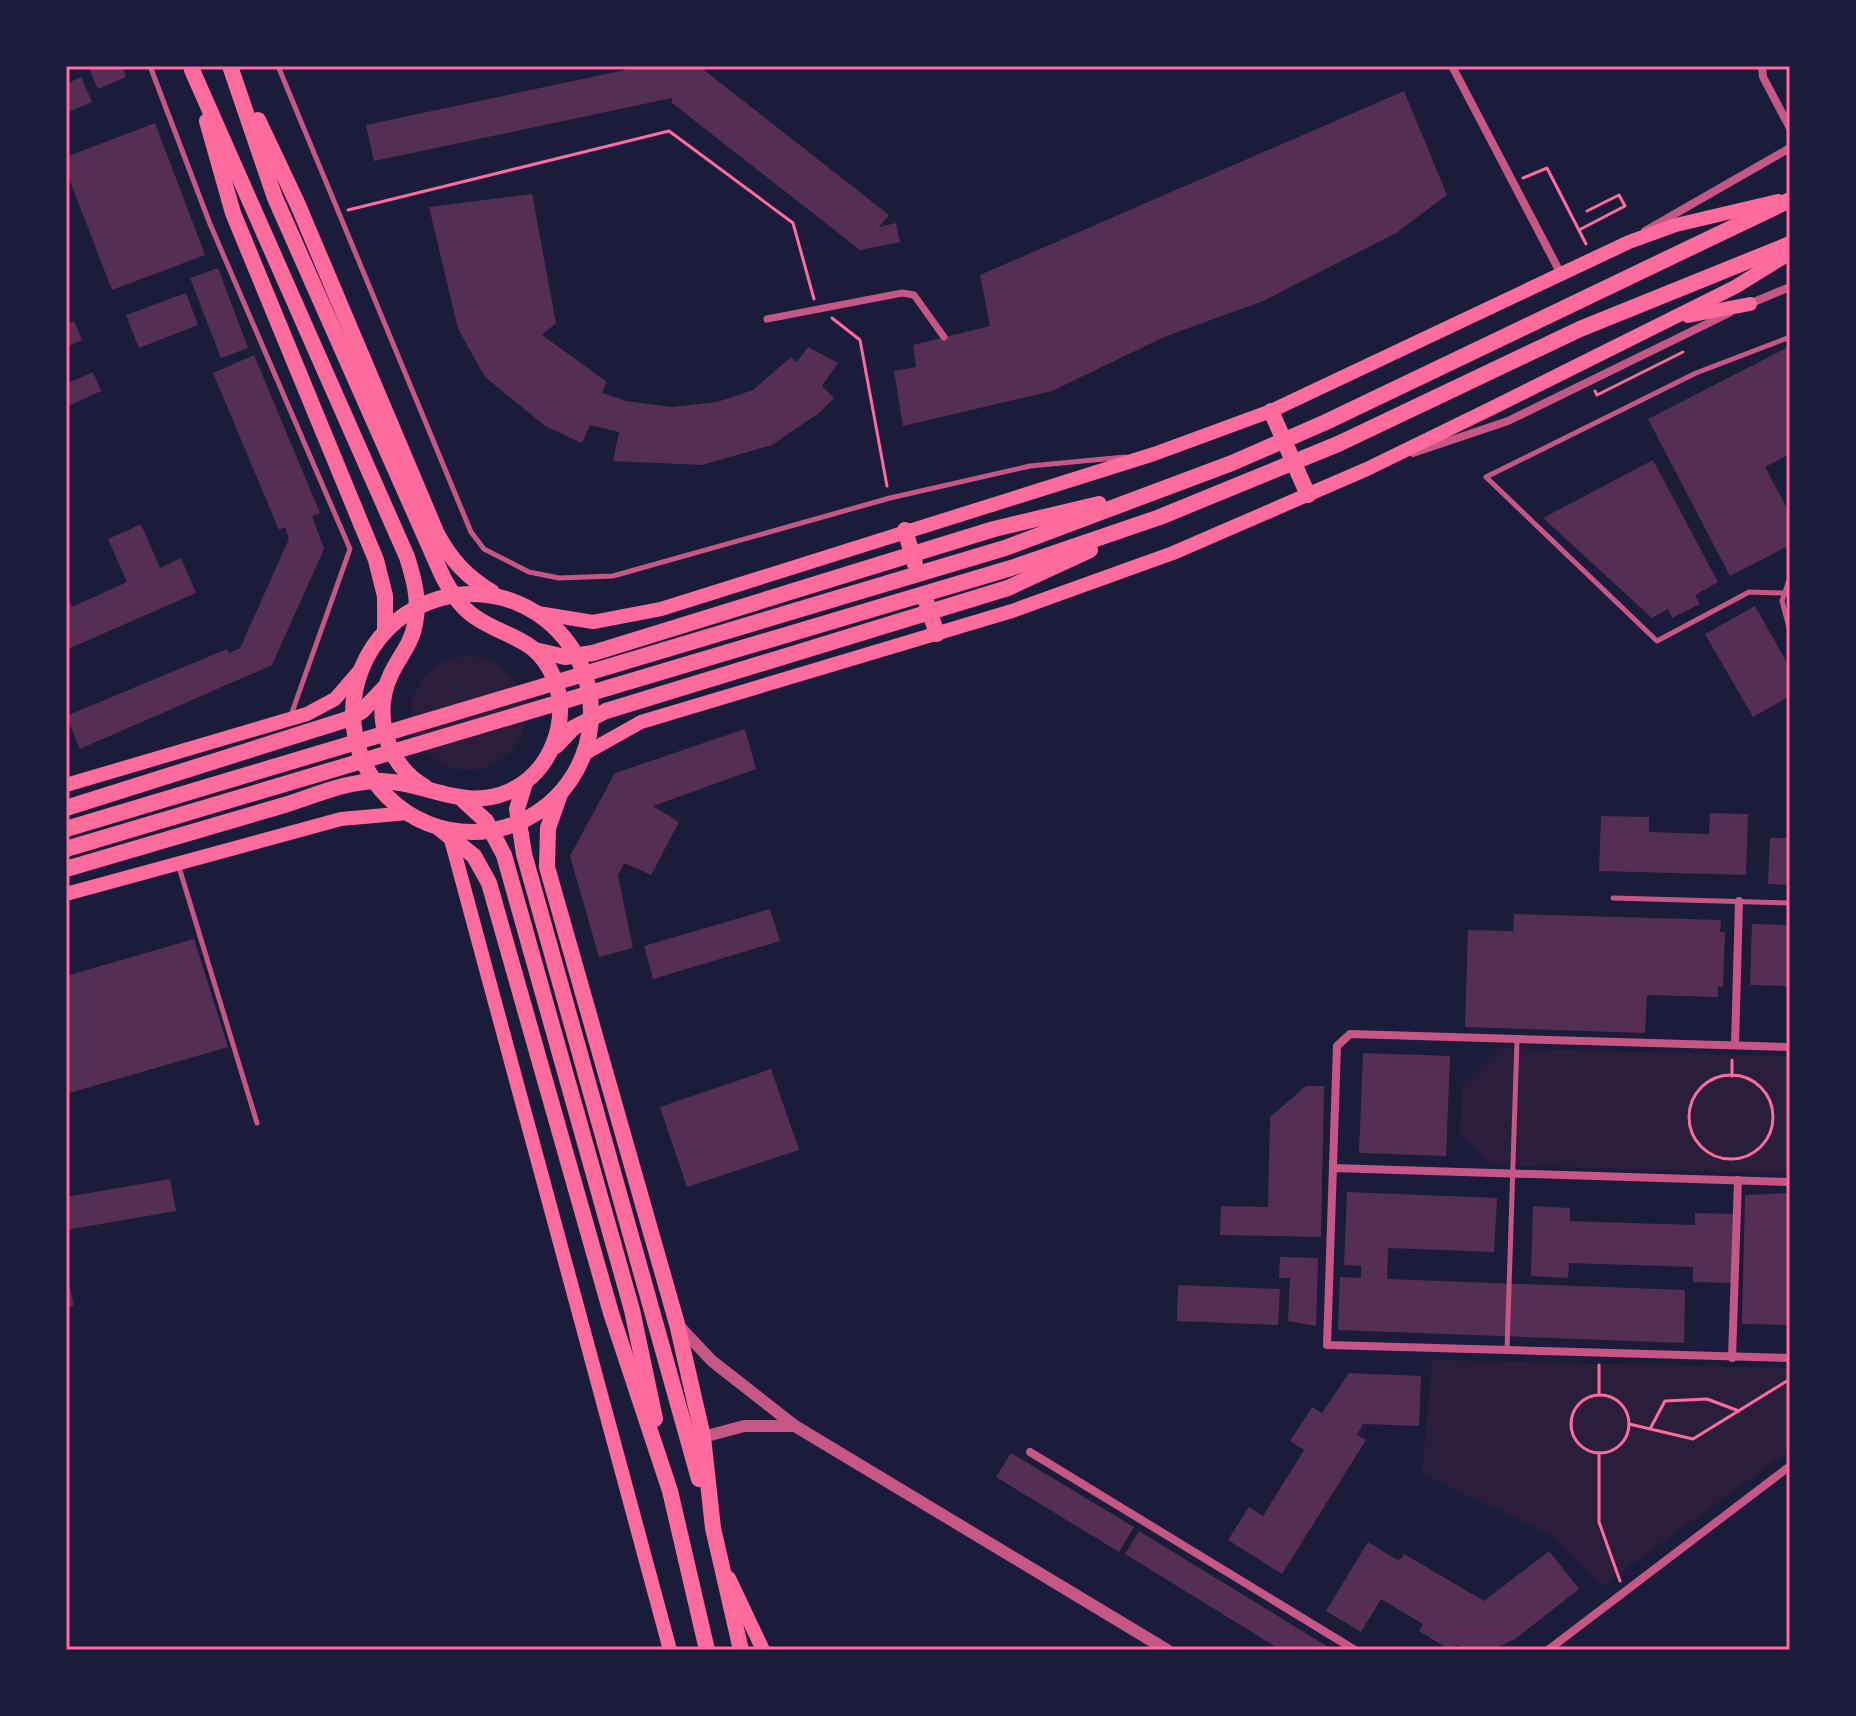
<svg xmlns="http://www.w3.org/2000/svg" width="1856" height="1716" viewBox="0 0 1856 1716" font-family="Helvetica,sans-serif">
<rect width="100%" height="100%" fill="#1b1b3a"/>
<g fill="#2a1e3b">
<circle cx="468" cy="713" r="57"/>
<polygon points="1500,1048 1790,1056 1790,1174 1492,1165 1460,1133 1462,1086"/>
<polygon points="1432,1360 1790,1368 1790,1450 1602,1586 1552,1536 1422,1474"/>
</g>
<g fill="#542f53">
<polygon points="88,66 122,66 126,77 98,89"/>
<polygon points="644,66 700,67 889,215 879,227 896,223 900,242 860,250 672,103 672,98 374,161 366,125"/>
<polygon points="81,77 92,102 66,113 66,84"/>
<polygon points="1404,91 1447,195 1396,233 1263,301 1164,337 1052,391 903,426 894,371 916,367 913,345 990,326 980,275"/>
<polygon points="155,123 205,255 112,290 66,171 66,157"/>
<polygon points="532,194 556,323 542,335 607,382 602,393 626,401 671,407 717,402 753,390 791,357 797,362 808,347 838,363 822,386 834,398 819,413 772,445 702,465 613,461 619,432 590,425 582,443 545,426 485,377 458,329 429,207"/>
<polygon points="218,268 248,348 221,358 190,278"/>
<polygon points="186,293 198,325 139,348 126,315"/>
<polygon points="74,321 82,340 66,347 66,324"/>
<polygon points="1790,346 1790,454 1765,467 1790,514 1790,545 1730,576 1648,419"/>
<polygon points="254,355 320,513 312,516 324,549 272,665 80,749 66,716 227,649 229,653 240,648 289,539 285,527 279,530 213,373"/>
<polygon points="93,372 101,391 66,407 66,384"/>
<polygon points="1653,460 1718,582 1695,595 1700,604 1672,618 1668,609 1652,618 1543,518"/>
<polygon points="141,524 160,568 181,558 196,593 66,650 66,593 72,607 127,582 108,539"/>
<polygon points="1755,606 1790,668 1790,696 1753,717 1705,634"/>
<polygon points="745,729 756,769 653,806 679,822 651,875 624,863 618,876 633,948 599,957 570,856 615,773"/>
<polygon points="1710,813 1748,814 1746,875 1599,871 1601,816 1649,817 1649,832 1709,834"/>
<polygon points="1770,838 1790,838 1790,885 1768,884"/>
<polygon points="770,909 780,941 653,979 644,946"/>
<polygon points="1514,914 1721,920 1720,932 1725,932 1723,987 1718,986 1718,997 1647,995 1645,1033 1465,1027 1468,930 1513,931"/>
<polygon points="1752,924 1790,925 1790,986 1750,985"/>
<polygon points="194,939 228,1047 66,1094 66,976"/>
<polygon points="1363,1053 1450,1056 1446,1156 1359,1153"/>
<polygon points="771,1069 799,1150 687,1187 660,1107"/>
<polygon points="1306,1086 1324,1086 1321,1237 1220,1235 1221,1206 1268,1207 1270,1117"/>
<polygon points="170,1179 176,1211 66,1230 66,1197"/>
<polygon points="1347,1192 1497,1198 1494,1252 1388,1248 1387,1279 1685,1290 1684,1343 1338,1330 1340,1277 1361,1278 1361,1266 1344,1265"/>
<polygon points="1790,1193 1789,1325 1742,1324 1745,1195"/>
<polygon points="1533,1206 1570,1208 1570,1221 1695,1225 1695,1213 1733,1214 1731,1283 1693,1282 1693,1267 1569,1263 1568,1278 1531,1276"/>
<polygon points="1280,1257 1318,1258 1316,1326 1288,1321 1290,1278 1279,1278"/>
<polygon points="66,1268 74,1305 66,1307"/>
<polygon points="1178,1285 1280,1289 1278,1325 1177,1321"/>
<polygon points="1349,1373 1421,1376 1419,1426 1363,1424 1357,1435 1366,1440 1282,1574 1228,1540 1249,1507 1263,1516 1304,1450 1290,1441 1312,1407 1322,1413"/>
<polygon points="1011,1453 1134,1527 1119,1552 996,1477"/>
<polygon points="1139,1531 1333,1650 1281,1650 1125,1554"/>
<polygon points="1368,1542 1399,1561 1404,1554 1484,1601 1549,1551 1579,1589 1515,1639 1494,1649 1470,1650 1456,1645 1450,1650 1419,1631 1423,1624 1381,1599 1361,1632 1326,1611"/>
</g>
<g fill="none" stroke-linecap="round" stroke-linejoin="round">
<g stroke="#ff6b9d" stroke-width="3">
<polyline points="1523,178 1547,168 1586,244"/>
<polyline points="348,210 669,131 793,223 814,299"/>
<polyline points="1579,230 1625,206 1619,195 1587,211"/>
<polyline points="832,318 860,340 887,486"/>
<polyline points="1595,391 1597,395 1683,352"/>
<circle cx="1731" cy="1117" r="42"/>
<polyline points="1732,1076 1732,1060"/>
<polyline points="1599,1365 1599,1394"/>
<circle cx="1600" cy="1424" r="29"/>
<polyline points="1629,1424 1693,1439 1790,1379"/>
<polyline points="1650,1429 1665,1401 1707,1399 1739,1411"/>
<polyline points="1599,1453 1599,1522 1620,1581"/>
</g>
<g stroke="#c65784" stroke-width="5">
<polyline points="150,66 210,224 350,549 291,715"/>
<polyline points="278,66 471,532 484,549 529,572 559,578 613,576 890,498 1030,466 1125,457"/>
<polyline points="1790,577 1782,601 1790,631"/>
<polyline points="1783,593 1749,592 1657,641 1486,477 1696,373 1790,337"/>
<polyline points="178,864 257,1123"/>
<polyline points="1613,898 1790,903"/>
<polyline points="1507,1350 1517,1040"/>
</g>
<polyline stroke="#c65784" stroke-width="7" points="767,319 902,293 914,295 944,337"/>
<g stroke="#c65784" stroke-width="8">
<polyline points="1452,66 1561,274"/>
<polyline points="1762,66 1763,77 1790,128"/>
<polyline points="1645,231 1790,148"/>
<polyline points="1749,304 1790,287"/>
<polyline points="1413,453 1508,421 1729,313"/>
<polyline points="1735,1045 1739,901"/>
<polyline points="1790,1047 1350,1034 1337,1046 1327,1345 1790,1358"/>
<polyline points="1333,1168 1790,1182"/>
<polyline points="1732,1358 1738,1180"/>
<polyline points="1030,1452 1355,1650"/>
<polyline points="1548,1650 1790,1466"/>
</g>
<g stroke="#c65784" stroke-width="12">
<polyline points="678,1325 712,1361 795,1426 1167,1650"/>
<polyline points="703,1437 744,1426 795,1426"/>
</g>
<g stroke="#ff6b9d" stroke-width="14">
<polyline points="1688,316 1750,304"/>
<polyline points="538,613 593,622 661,609 1154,454 1271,411 1629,242 1676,225 1778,201"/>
<polyline points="584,754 641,722 1012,611 1173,553 1367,469 1490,409 1735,287 1790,253"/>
<polyline points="66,785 307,714 335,699 360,670"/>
<polyline points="450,836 670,1650"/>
<polyline points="66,894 341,819 408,813"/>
<polyline points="729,1578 763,1650"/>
</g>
<g stroke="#ff6b9d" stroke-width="16">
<path d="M 192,70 L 407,557 C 414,579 420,602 415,624 C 412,643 399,657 391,674 C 372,714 386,764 425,787"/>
<path d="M 258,120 L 298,205 L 437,534 C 451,560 467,577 492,592"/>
<polyline points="207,121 233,213 376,560 385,596 385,630"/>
<polyline points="1271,411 1308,495"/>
<polyline points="905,530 915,564"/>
<circle cx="472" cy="713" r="119"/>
<polyline points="926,601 937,634"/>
<polyline points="535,650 565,657 593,653 994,529 1099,504"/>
<polyline points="556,746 573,728 606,711 1008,588 1090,550"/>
<polyline points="525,783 517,809 524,854 699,1479"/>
<polyline points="560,794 548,828 547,867 677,1324 703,1437 713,1528 741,1650"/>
<polyline points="463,800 486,821 504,855 632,1310 655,1419"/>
<polyline points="66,808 348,719 362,711 385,687"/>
<polyline points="439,828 474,856 489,883 611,1313 670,1491 707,1650"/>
<polyline points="66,829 1005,548 1232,463 1326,422 1790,200"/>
<polyline points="66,849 1011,568 1160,517 1338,444 1580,329 1790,244"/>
<path d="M 66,869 C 138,848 209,827 281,806 C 312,797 348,780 381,781 C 427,782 464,812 510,791 C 551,772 571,720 554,678 C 536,636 507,639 475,617 C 460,607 450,591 442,575 L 275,198 L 230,66"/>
</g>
</g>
<rect width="1856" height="1716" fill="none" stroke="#1b1b3a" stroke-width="136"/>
<rect x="68" y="68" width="1720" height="1580" fill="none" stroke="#ff6b9d" stroke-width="3"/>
</svg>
